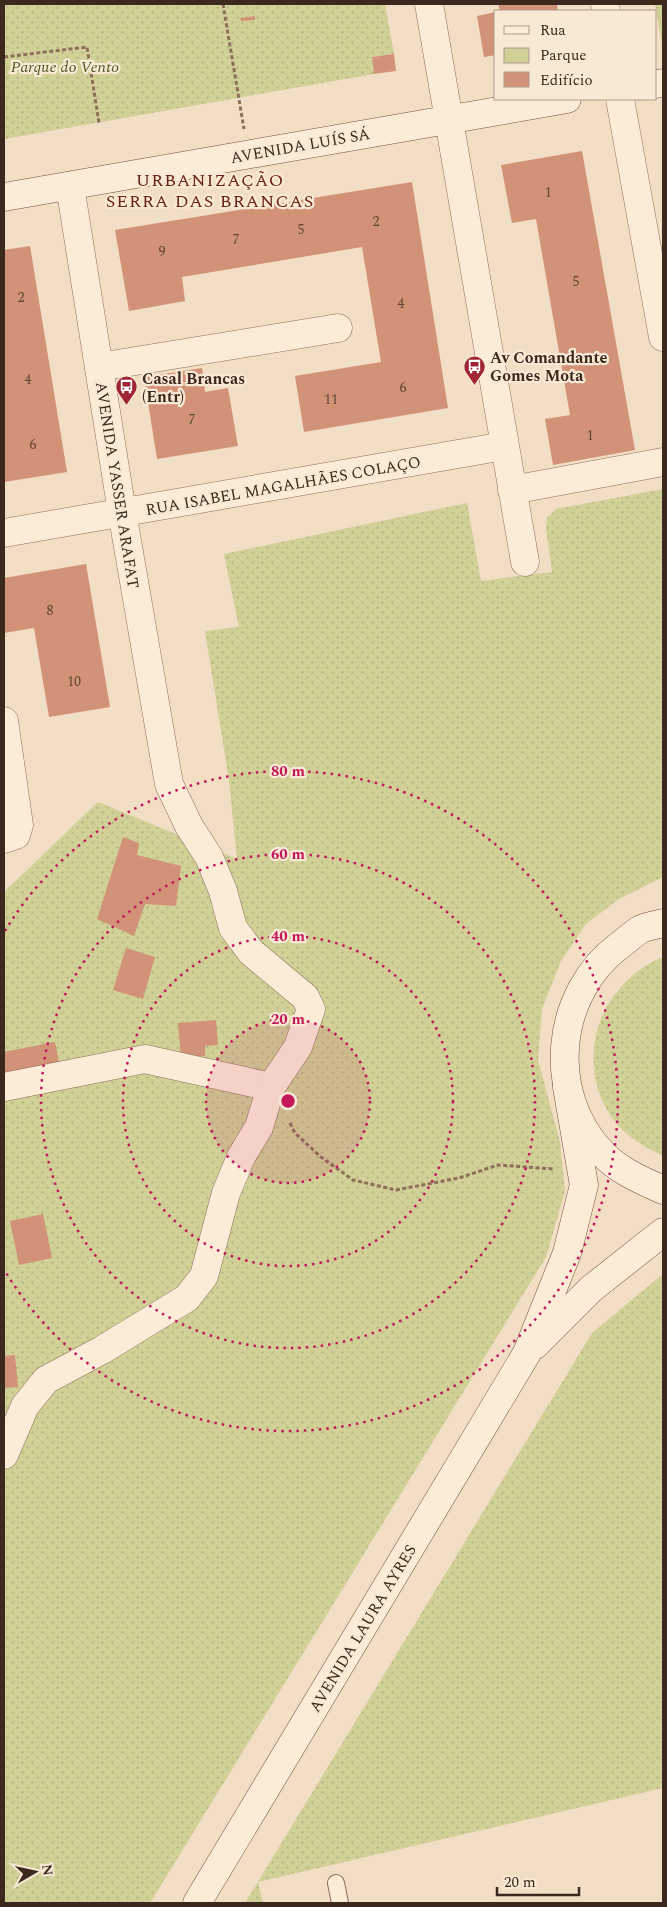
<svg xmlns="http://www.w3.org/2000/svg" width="667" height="1907" viewBox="0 0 667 1907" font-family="Spectral,serif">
<defs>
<pattern id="green-dots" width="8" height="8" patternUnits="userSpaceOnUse" patternTransform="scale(1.25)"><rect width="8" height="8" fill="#d0d097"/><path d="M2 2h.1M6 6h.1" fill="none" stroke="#b4b382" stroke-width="1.8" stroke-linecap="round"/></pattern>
</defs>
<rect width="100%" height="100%" fill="#f1dec4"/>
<g fill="url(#green-dots)">
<polygon points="4,4 385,4 394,54 372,57 374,74 4,139"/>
<polygon points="655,4 663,4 663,50"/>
<polygon points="663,489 663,877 619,899 586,924 561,961 542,1009 538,1060 560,1142 565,1191 546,1257 150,1903 4,1903 4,892 98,802 237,859 229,781 205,631 239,627 224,554 467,503 481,581 552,572 546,529 547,518 556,509"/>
<path d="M 663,957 L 663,1156 C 644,1147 625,1136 612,1118 C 572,1059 600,983 663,957 Z"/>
<polygon points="663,1274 663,1788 258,1882 263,1903 245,1903 592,1333"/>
</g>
<g fill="#d19277">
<polygon points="498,4 557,4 558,11 500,11"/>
<polygon points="496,12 496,55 484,57 477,16"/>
<polygon points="255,16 255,20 241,21 240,18"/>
<polygon points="394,54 396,71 374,74 372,57"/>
<polygon points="582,151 635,450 553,465 545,419 570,415 536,219 512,223 501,165"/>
<polygon points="412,182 448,408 304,432 295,376 381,362 362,247 182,277 185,301 129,311 115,230"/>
<polygon points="30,246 67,472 4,482 4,250"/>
<polygon points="202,368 205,392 228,388 238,446 157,459 144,377"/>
<polygon points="86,564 110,707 49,717 34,628 4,633 4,578"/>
<polygon points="123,837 139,843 137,855 181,866 176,906 145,904 134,936 97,919"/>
<polygon points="126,948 155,957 143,999 113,990"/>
<polygon points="216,1020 218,1045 205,1046 205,1056 181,1058 178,1023"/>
<polygon points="55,1042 59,1062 4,1073 4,1052"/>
<polygon points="43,1214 52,1258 19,1265 10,1221"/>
<polygon points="15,1355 18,1387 4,1388 4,1356"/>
</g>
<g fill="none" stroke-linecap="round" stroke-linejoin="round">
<defs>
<polyline id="lane" points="336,1883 340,1903"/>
<g id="street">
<polyline points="429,4 525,562"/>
<polyline points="605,4 606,11"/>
<polyline points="620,99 663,337"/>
<polyline points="99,367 338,328"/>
<polyline points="512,490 663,462"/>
<polyline points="4,533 504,446"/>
<polyline points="4,721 19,825 16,835 4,839"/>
<polyline points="4,1087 145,1059 271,1087"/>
<polyline points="4,1455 25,1406 46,1380 102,1350 187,1298 204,1276 226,1193 241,1157 259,1127 271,1087 298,1047 311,1009 305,997 251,952 233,928 223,891 209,857 189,826 169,784 122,512 70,186"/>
</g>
<g id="secondary">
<polyline points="656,84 663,83"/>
<polyline points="4,197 567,99"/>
<path d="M 663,923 C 656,925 648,926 641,929 C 634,933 627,940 620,945 C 555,993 545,1093 602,1153 C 619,1171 641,1180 663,1190"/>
<polyline points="535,1345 591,1289 663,1232"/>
<polyline points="197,1903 527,1353 567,1253 584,1185 567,1087"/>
</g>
</defs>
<use href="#lane" stroke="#8d6f59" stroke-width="18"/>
<use href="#street" stroke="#8d6f59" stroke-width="29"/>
<use href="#secondary" stroke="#6f503c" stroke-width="29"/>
<g stroke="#8d6f59" stroke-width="3" stroke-dasharray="4 2.5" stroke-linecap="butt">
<polyline points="223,4 244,129"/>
<polyline points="4,57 87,47 99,123"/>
<polyline points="290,1123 295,1133 321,1157 353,1180 396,1190 459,1178 498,1165 554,1169"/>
</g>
<use href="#lane" stroke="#fbecd8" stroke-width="16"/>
<use href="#street" stroke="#fbecd8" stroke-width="28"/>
<use href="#secondary" stroke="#fbecd8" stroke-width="28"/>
</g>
<circle cx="288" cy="1101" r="82" fill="#c2185b" fill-opacity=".12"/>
<g fill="none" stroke="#c2185b" stroke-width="2.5" stroke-dasharray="2.5 5">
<circle cx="288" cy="1101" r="82"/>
<circle cx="288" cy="1101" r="165"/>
<circle cx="288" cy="1101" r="247"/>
<path d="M5 931A330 330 0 1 1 5 1271"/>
</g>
<defs>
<symbol id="bus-pin" viewBox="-11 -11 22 30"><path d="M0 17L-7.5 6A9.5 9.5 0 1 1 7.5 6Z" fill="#a02534" stroke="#f8e9d4"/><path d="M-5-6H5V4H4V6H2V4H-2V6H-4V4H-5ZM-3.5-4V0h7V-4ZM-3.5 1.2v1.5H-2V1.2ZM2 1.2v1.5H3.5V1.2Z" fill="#fff"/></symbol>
</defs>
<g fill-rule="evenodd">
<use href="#bus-pin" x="462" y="354" width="25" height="34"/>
<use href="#bus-pin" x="114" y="374" width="25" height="34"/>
</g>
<g text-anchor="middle" stroke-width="4.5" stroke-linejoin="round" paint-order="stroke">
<g font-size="14" fill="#614334">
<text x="548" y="197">1</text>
<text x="376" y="226">2</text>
<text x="301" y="234">5</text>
<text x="236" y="244">7</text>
<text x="162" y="256">9</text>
<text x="576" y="286">5</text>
<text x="21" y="302">2</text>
<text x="401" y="308">4</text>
<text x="28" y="384">4</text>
<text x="403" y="392">6</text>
<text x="331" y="404">11</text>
<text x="192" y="424">7</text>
<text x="590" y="440">1</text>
<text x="33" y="449">6</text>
<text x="50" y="615">8</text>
<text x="74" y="686">10</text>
</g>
<g font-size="16" font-style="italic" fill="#525a23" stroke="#f8e9d4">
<text x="65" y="72">Parque do Vento</text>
</g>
<g font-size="16" fill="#3c291e" stroke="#f8e9d4">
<text transform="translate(300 145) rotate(-10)" y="6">AVENIDA LUÍS SÁ</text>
<text transform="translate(118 485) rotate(81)" y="6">AVENIDA YASSER ARAFAT</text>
<text transform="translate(283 485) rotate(-10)" y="6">RUA ISABEL MAGALHÃES COLAÇO</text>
<text transform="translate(362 1628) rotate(-59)" y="6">AVENIDA LAURA AYRES</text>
</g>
<g font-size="16" font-weight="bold" fill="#3c291e" stroke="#f8e9d4" text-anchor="start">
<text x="490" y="363">Av Comandante<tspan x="490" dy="18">Gomes Mota</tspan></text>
<text x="142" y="384">Casal Brancas<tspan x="142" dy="18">(Entr)</tspan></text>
</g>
<g font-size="18" letter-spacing="1" fill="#6b221a" stroke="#f8e9d4">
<text x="210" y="186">URBANIZAÇÃO<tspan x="210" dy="21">SERRA DAS BRANCAS</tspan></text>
</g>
</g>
<circle cx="288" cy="1101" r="8" fill="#c2185b" stroke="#f8e9d4" stroke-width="2.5"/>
<g font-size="15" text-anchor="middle" font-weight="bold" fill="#c2185b" stroke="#f8e9d4" stroke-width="4.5" stroke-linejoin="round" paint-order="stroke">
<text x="288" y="776">80 m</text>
<text x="288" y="859">60 m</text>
<text x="288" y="941">40 m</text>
<text x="288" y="1024">20 m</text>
</g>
<rect width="667" height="1907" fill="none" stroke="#3c291e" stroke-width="10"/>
<rect x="494" y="10" width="162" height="90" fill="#f8e9d4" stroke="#ad9c8b"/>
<rect x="504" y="26" width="25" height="8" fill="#fbecd8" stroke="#ad9c8b"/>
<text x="540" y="35" font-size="15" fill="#3c291e">Rua</text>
<rect x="504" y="48" width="25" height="15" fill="#d0d097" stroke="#ad9c8b"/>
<text x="540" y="60" font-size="15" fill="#3c291e">Parque</text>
<rect x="504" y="72" width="25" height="15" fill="#d19277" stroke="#ad9c8b"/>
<text x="540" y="85" font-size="15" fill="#3c291e">Edifício</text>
<g transform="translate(35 1872) rotate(81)" stroke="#f8e9d4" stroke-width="4" paint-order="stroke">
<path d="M0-4L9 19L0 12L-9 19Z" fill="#3c291e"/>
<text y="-8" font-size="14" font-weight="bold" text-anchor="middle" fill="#3c291e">N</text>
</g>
<path d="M497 1887v8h82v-8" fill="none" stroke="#3c291e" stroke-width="2.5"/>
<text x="504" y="1887" font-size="15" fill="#3c291e" stroke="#f8e9d4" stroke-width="4" paint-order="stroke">20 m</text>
</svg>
